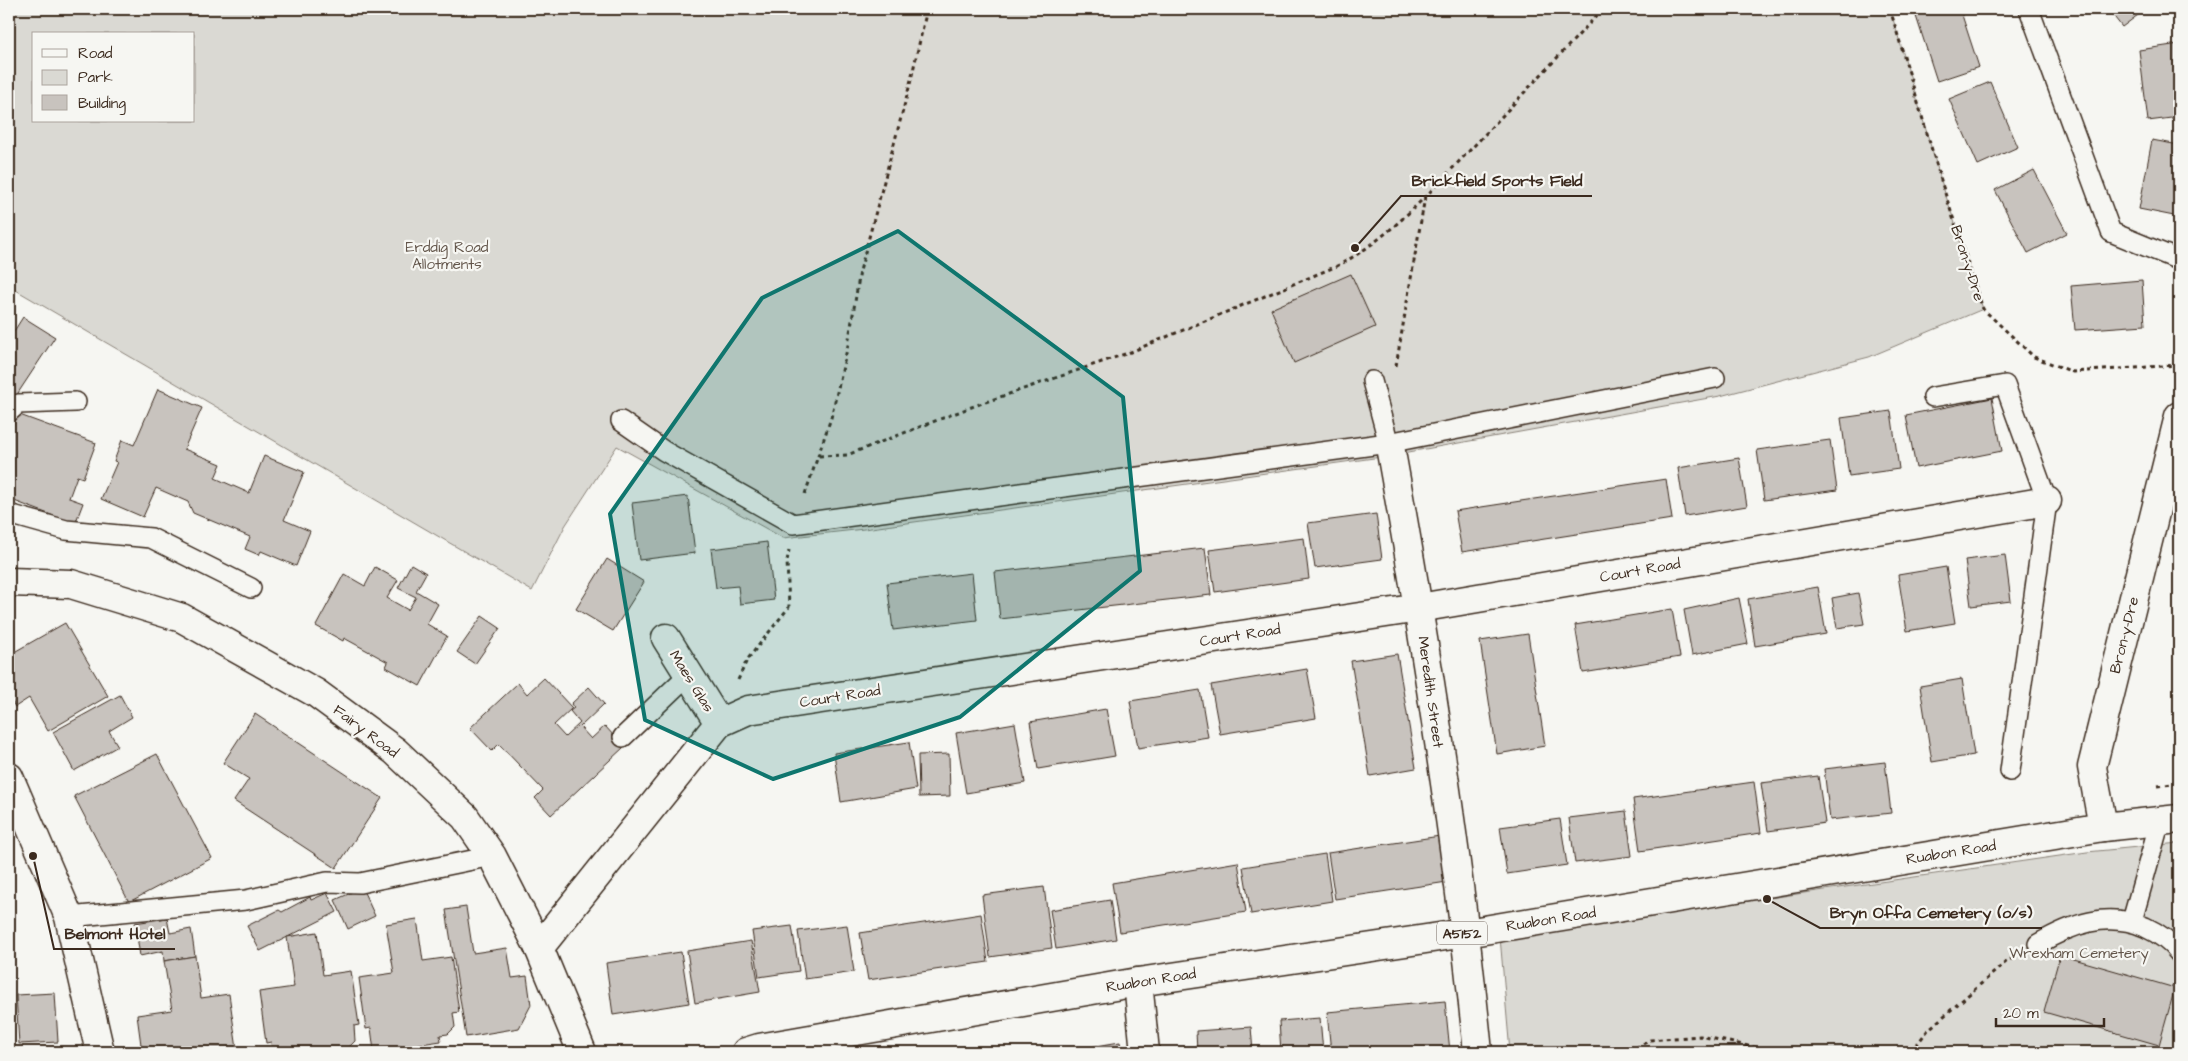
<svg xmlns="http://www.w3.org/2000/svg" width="2188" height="1061" viewBox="0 0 2188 1061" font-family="'Architects Daughter',sans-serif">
<rect width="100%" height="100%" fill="#f6f6f2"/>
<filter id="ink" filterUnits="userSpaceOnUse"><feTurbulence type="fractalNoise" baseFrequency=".02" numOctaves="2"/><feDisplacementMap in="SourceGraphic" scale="10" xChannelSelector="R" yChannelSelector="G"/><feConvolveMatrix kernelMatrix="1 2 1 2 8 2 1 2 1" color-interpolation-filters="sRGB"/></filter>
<g filter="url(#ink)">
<g fill="#dad9d3" stroke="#8a8278" fill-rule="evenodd">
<path d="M 9,9 L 1890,9 L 1943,187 L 1983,309 L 1869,357 L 1720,396 L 1381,457 L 864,529 L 783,538 L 617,446 L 565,526 L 532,591 L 9,286 ZM 34,34 L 194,34 L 194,121 L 34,121 Z"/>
<polygon points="2179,843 2179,1052 1510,1052 1500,937 2087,852"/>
</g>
<g fill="#c8c3be" stroke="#3b2a1e">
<polygon points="1929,9 1960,9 1979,67 1937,81 1915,13"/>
<polygon points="2108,9 2146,9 2122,27"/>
<polygon points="2179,44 2179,117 2148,121 2139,50"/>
<polygon points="1990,82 2018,147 1978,165 1949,99"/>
<polygon points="2152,140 2179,145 2179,217 2139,209"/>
<polygon points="2034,170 2067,233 2028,253 1995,190"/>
<polygon points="1351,274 1375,327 1294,363 1271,309"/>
<polygon points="2142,280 2145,325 2075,330 2071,286"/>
<polygon points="23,317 55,337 16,396 9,391 9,339"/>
<polygon points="158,389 202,408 184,449 221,464 215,478 249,493 264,456 304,472 284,520 310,531 296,566 261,551 259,555 245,549 250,537 193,513 188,502 156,488 143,517 101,499 117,462 114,461 122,440 134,445"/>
<polygon points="1992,398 2002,451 1916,468 1906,415"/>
<polygon points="1891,411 1899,469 1849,476 1841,418"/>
<polygon points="17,414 96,443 83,478 77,476 69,498 83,503 75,524 9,499 9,436"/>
<polygon points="1830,440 1837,490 1764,500 1757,450"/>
<polygon points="1739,458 1747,506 1685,516 1678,468"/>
<polygon points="1666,479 1672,519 1462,552 1455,511"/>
<polygon points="688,496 695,553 639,560 632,503"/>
<polygon points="1376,514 1382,559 1315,568 1308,523"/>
<polygon points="1304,538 1309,579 1215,592 1209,550"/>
<polygon points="767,542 774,600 740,604 738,586 716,588 711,549"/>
<polygon points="1205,548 1211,595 1000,619 995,572"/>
<polygon points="2005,555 2011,601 1971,606 1965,560"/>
<polygon points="607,559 644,582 613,631 576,609"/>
<polygon points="411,564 426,573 416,591 438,604 427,624 447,636 420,686 386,667 388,662 344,638 343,641 316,626 344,574 365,586 375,567 398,580 387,598 408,610 416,597 398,588"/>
<polygon points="1946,567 1955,623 1907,631 1898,575"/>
<polygon points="972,573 977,620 893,630 887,583"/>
<polygon points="1818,587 1826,634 1755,646 1748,599"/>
<polygon points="1858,593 1864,624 1837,628 1832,598"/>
<polygon points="1739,598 1748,644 1692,655 1684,610"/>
<polygon points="1672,609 1680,657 1583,673 1575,625"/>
<polygon points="482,616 500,628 475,664 457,652"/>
<polygon points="65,623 108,696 48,731 29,698 15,707 9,696 9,655"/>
<polygon points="1528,634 1545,746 1497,754 1480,641"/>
<polygon points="1397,654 1416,768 1370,776 1351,661"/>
<polygon points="1307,669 1316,718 1220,734 1211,685"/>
<polygon points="544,678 572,708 554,725 565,737 580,723 570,711 574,708 571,704 589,687 604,704 580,727 591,739 605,726 624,747 551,815 535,798 543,790 499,744 492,751 470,728 518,683 527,694"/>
<polygon points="1962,679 1974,755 1932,762 1920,686"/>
<polygon points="1200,690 1208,737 1138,748 1130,701"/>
<polygon points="120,695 132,717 109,731 118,746 74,771 53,732"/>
<polygon points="1106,709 1115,756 1038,769 1030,722"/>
<polygon points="255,714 382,798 336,868 234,801 249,779 223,763"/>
<polygon points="1015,723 1025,783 966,793 956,733"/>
<polygon points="909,742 916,789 841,802 834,753"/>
<polygon points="157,754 212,858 129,902 74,796"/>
<polygon points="949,754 950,796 919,797 918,755"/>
<polygon points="1885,762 1891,813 1830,820 1824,769"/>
<polygon points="1818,776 1825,823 1768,831 1761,783"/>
<polygon points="1754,782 1761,833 1640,851 1633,799"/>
<polygon points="1626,811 1632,856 1575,863 1569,818"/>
<polygon points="1560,819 1567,865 1507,874 1500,827"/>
<polygon points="1440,836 1447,882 1335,899 1328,853"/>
<polygon points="1325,854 1332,901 1251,914 1243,867"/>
<polygon points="1238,862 1246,912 1120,932 1112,883"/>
<polygon points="1044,887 1052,948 990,957 982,895"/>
<polygon points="362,888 375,916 348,929 335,900"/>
<polygon points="327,893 337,912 260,951 247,926 279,910 282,912 310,897 311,900"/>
<polygon points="1110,900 1116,939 1056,949 1050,910"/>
<polygon points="466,907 473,953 507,948 512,978 527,976 531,1005 519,1028 466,1037 446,910"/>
<polygon points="981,914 988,962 868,980 860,933"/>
<polygon points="167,918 170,933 191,929 195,956 164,961 163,951 140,956 135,923"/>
<polygon points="417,919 423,961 451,957 459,1012 453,1013 455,1027 448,1034 440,1035 441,1041 374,1051 371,1028 366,1029 359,978 394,973 386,924"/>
<polygon points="847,925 854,972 805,979 798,931"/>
<polygon points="792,926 799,971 759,977 752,931"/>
<polygon points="317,932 323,975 351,971 359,1025 354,1026 355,1041 348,1048 340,1049 340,1052 272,1052 271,1042 266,1043 259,992 294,987 287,937"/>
<polygon points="751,941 760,992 695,1003 687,951"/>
<polygon points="681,952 689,1003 613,1015 606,963"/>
<polygon points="2060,955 2175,988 2159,1045 2044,1012"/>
<polygon points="195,956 201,998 229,994 237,1049 232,1049 232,1052 142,1052 137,1015 172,1010 164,961"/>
<polygon points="55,993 58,1042 19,1044 16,995"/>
<polygon points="1445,1001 1450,1052 1331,1052 1327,1012"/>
<polygon points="1320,1018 1323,1052 1281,1052 1279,1021"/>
<polygon points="1251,1027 1253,1052 1197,1052 1196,1031"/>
<polygon points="1120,1042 1122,1052 1060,1052"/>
</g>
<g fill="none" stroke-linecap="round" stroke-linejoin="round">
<defs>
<g id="service">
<polyline points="2029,9 2111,232 2179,260"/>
<polyline points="1372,381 1391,452"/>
<polyline points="1933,397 2005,385 2047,501 2010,771"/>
<polyline points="9,412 18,404 76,402"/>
<polyline points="621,421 664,451 793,524 1388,443 1715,378"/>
<polyline points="9,514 66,530 151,538 251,588"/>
<polyline points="623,737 688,675"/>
<polyline points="69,917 246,900 327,882 360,883 492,856"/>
<polyline points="2132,921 2160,821"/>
<path d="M 2038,944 C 2072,924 2107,911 2145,927 C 2158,933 2171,942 2179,953"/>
</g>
<g id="minor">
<path d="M 1391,452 C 1427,651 1458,851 1478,1052"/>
<polyline points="666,638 719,723"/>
<polyline points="9,777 69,917 100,1052"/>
<polyline points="2103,827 2092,767 2179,416"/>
<polyline points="539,948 719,723 748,710 1419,608 2047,501"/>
<polyline points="1138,982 1145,1052"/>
</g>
<polyline id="secondary" points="9,582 71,584 182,618 316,693 395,751 465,817 492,856 539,948 582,1052"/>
<polyline id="primary" points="746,1052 759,1048 1138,982 1466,933 2103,827 2179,819"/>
</defs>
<use href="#service" stroke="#3b2a1e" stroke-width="22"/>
<use href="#minor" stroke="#3b2a1e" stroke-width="31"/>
<use href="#secondary" stroke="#3b2a1e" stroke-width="31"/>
<use href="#primary" stroke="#3b2a1e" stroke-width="31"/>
<g stroke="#3b2a1e" stroke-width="3" stroke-dasharray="4 4" stroke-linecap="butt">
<polyline points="1890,9 1943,187 1983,309 2034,357 2073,372 2179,365"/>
<polyline points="1396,366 1425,197"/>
<path d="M 819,456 L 847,455 L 974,406 L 1128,353 L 1337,266 C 1391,238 1431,190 1473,147 C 1516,101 1560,55 1603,9"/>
<polyline points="805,494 831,418 848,345 860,271 910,84 927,9"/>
<polyline points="738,680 747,660 789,607 787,561 789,550"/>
<polyline points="2158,786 2179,783"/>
<polyline points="1629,1052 1650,1040 1700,1036 1777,1052"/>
<polyline points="1911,1052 1928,1030 2006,962 2015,957"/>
</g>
<use href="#service" stroke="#f6f6f2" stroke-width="19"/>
<use href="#minor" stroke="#f6f6f2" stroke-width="28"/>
<use href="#secondary" stroke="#f6f6f2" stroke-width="28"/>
<use href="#primary" stroke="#f6f6f2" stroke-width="28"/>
</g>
</g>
<path fill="#0f766e" fill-opacity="0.2" stroke="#0f766e" stroke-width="4" stroke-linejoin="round" d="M 898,231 L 1123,397 L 1140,571 L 960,717 L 773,779 L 645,720 L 610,514 L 762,298 Z"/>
<g text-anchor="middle" stroke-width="4.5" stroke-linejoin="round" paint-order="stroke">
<rect fill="#f6f6f2" stroke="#73675e" stroke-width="1" x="1437" y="921.5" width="50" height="23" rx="4"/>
<g font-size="14" font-weight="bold" fill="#3b2a1e">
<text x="1462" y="938">A5152</text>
</g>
<g font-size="15" fill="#63564b" stroke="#f6f6f2">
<text x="447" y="252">Erddig Road<tspan x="447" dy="17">Allotments</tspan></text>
<text x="2079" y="958">Wrexham Cemetery</text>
</g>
<g font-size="15" fill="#3b2a1e" stroke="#f6f6f2">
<text transform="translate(1968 263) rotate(72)" y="5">Bron-y-Dre</text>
<text transform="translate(1640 570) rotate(-10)" y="5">Court Road</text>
<text transform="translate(1240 635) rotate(-9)" y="5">Court Road</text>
<text transform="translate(2124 635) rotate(-76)" y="5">Bron-y-Dre</text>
<text transform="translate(692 681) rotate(58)" y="5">Maes Glas</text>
<text transform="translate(1431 692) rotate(82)" y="5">Meredith Street</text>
<text transform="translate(840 696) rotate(-9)" y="5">Court Road</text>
<text transform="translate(366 731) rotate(37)" y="5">Fairy Road</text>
<text transform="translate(1951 852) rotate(-9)" y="5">Ruabon Road</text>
<text transform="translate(1551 919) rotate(-9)" y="5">Ruabon Road</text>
<text transform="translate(1151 980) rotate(-9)" y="5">Ruabon Road</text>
</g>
</g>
<path fill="none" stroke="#3b2a1e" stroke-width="2" d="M1355 248L1401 196H1592M1767 899L1820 928H2042M33 856L54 949H175"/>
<g fill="#3b2a1e" stroke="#f6f6f2" stroke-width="2">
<circle cx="1355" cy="248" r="5"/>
<circle cx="1767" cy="899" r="5"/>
<circle cx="33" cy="856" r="5"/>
</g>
<g font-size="16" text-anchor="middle" font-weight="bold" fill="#3b2a1e" stroke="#f6f6f2" stroke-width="4.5" stroke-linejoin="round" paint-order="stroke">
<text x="1497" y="186">Brickfield Sports Field</text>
<text x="1931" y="918">Bryn Offa Cemetery (o/s)</text>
<text x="115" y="939">Belmont Hotel</text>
</g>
<rect width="2188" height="1061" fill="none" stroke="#f6f6f2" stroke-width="30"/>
<rect x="15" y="15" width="2158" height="1031" fill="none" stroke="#3b2a1e" stroke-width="2" filter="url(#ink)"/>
<rect x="32" y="32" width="162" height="90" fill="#f6f6f2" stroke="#aba49d"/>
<rect x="42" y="49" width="25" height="8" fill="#f6f6f2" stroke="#aba49d"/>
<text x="78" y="58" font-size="15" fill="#3b2a1e">Road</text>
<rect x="42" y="70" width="25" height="15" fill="#dad9d3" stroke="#aba49d"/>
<text x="78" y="82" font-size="15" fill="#3b2a1e">Park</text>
<rect x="42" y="95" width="25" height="15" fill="#c8c3be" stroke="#aba49d"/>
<text x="78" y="108" font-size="15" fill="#3b2a1e">Building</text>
<path d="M1996 1018v8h108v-8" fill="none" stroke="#3b2a1e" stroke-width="2.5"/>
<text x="2003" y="1018" font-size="15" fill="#3b2a1e" stroke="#f6f6f2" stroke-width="4" paint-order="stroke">20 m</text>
</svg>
